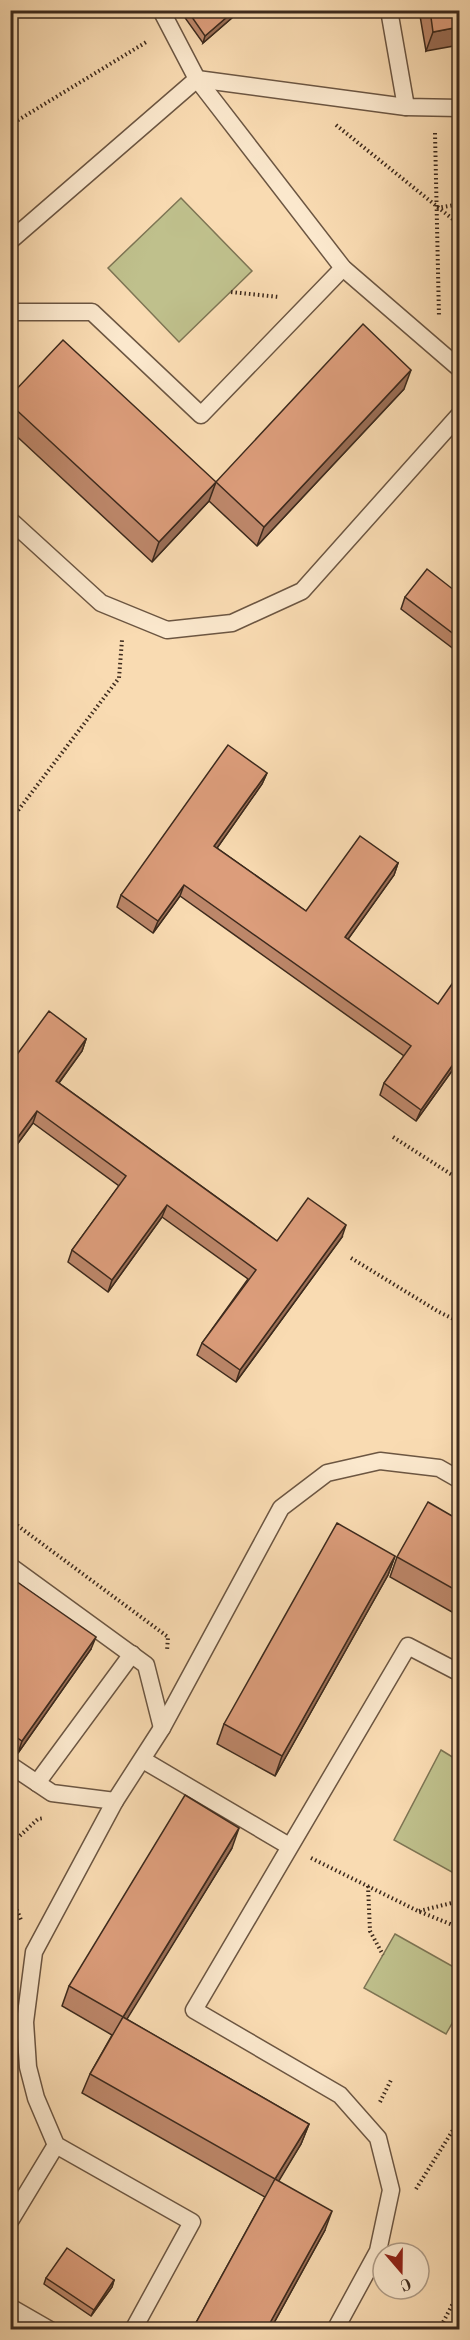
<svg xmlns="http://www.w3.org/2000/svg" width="470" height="2340" viewBox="0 0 470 2340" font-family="'Old Standard TT',serif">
<rect width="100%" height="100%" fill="#f9dbb2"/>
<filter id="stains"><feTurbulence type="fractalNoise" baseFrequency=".00333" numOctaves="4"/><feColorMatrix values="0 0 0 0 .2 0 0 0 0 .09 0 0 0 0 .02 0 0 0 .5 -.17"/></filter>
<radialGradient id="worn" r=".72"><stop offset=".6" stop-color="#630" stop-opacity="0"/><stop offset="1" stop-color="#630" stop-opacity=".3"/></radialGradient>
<g fill="#bfc08c" stroke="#7e7554" stroke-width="1.5">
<polygon points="181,198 252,271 179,342 108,268"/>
<polygon points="441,1750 459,1761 459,1876 394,1840"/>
<polygon points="395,1934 459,1970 459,2011 446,2034 364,1988"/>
</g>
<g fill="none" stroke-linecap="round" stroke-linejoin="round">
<defs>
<g id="service">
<polyline points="161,10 197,79 343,268 460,369"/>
<polyline points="389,10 406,107"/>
<polyline points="10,241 197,79 406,107 460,108"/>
<polyline points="10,312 92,312 201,415 343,268"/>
<polyline points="10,520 101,603 167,630 232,623 302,591 460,414"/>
<polyline points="10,1566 146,1665 162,1728"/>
<polyline points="143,1760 289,1846"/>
<polyline points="10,1765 52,1793 115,1801"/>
<polyline points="37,1783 132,1654"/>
<polyline points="10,2221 56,2145"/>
<polyline points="10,2307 50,2330"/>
<polyline points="133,2330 192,2222 56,2145 36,2098 28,2067 25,2022 34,1952 115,1801 162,1728 281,1508 327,1473 380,1461 439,1468 460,1480"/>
<polyline points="335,2330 378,2251 391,2190 378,2138 340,2095 194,2010 408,1646 460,1673"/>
</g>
</defs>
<use href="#service" stroke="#6c5642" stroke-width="19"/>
<g stroke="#3d2a1d" stroke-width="4" stroke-dasharray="1.5 3" stroke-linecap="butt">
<polyline points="10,125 148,41"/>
<polyline points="336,125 460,225"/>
<polyline points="435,133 439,317"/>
<polyline points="437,208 460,204"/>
<polyline points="231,292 279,297"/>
<polyline points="10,821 119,678 122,640"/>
<polyline points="393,1137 460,1180"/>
<polyline points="351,1258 439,1312 460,1322"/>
<polyline points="10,1520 168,1637 167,1651"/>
<polyline points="10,1845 38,1819 44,1818"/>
<polyline points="311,1858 418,1911 460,1928"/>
<polyline points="368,1886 370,1931 383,1955"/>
<polyline points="10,1893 21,1920"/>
<polyline points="419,1911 460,1901"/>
<polyline points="380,2102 392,2078"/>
<polyline points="416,2189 460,2119"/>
<polyline points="439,2330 460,2290"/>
</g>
<use href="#service" stroke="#fbe8cd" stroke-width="16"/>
</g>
<g fill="#bd876a" stroke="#3d2a1d" stroke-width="1.5">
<polygon points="185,10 241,10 203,43 183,15"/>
<polygon points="419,10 459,10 426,51"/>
<polygon points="404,389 257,546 209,501 152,562 10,430 10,396 216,482"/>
<polygon points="459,594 459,653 401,609 405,597"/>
<polygon points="267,773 262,784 217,848 306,911 398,863 394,875 348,939 459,1061 416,1121 380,1095 384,1083 404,1056 180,896 153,933 117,907 121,895"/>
<polygon points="86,1039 82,1051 59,1083 277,1241 342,1237 236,1382 197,1355 202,1343 248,1279 162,1217 108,1292 68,1262 72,1250 119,1186 33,1123 10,1154 10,1064"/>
<polygon points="459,1520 459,1616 390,1577 397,1557"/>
<polygon points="395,1556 388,1575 275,1776 217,1744 224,1724"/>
<polygon points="10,1577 91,1649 18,1753 10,1748"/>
<polygon points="232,1848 126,2019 309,2124 301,2144 278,2181 325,2230 270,2330 192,2330 265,2197 82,2093 90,2074 112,2035 62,2006 69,1986"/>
<polygon points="46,2278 114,2280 112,2287 91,2316 44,2284"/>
</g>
<g fill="#9a6e56" stroke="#3d2a1d" stroke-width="1.5">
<polygon points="235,10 241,10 203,43 205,36"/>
<polygon points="459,27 459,45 426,51 433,32"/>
<polygon points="411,370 404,389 257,546 264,527"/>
<polygon points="216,482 209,501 152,562 159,542"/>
<polygon points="267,773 262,784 210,858 214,846"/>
<polygon points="398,863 394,875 341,949 345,937"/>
<polygon points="184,885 180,896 153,933 158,921"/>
<polygon points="86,1039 82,1051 52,1092 56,1081"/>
<polygon points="459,1056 459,1061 416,1121 421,1110"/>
<polygon points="37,1111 33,1123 10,1154 10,1148"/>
<polygon points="167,1205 162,1217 108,1292 112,1280"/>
<polygon points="346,1225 342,1237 236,1382 240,1370"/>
<polygon points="395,1556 388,1575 275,1776 282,1756"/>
<polygon points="96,1637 91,1649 18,1753 22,1741"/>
<polygon points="239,1828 232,1848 116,2037 123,2017"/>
<polygon points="309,2124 301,2144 268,2199 275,2179"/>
<polygon points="332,2211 325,2230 270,2330 266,2330"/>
<polygon points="114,2280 112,2287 91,2316 94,2310"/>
</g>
<g fill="#dc9d7b" stroke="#3d2a1d" stroke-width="1.5">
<polygon points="187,10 235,10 205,36"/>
<polygon points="430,10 459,10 459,27 433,32"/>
<polygon points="363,324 411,370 264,527 216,482 159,542 10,404 10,396 63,340 216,482"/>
<polygon points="427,569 459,594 459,638 405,597"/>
<polygon points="228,745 267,773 214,846 306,911 360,836 398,863 345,937 438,1004 459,974 459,1056 421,1110 384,1083 411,1046 184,885 158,921 121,895"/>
<polygon points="49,1011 86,1039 56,1081 277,1241 308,1198 346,1225 240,1370 202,1343 256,1270 167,1205 112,1280 72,1250 126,1176 37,1111 10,1148 10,1064"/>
<polygon points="428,1502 459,1520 459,1592 397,1557"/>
<polygon points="337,1523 395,1556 282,1756 224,1724"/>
<polygon points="10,1577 96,1637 22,1741 10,1733"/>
<polygon points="185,1795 239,1828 123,2017 69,1986"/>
<polygon points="123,2017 309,2124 275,2179 90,2074"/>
<polygon points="275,2179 332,2211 266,2330 192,2330"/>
<polygon points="67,2248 114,2280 94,2310 46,2278"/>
</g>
<rect width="470" height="2340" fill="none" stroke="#f9dbb2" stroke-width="36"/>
<rect x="12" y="12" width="446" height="2316" fill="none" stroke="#3d2a1d" stroke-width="3"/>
<rect x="18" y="18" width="434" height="2304" fill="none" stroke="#3d2a1d" stroke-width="1.5"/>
<g transform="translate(401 2271) rotate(160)"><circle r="28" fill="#fbe8cd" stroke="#af9c87" stroke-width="1.5"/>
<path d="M0-4.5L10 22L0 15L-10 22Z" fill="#8f2418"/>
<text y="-9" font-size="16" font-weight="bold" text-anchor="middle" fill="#3d2a1d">С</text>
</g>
<rect width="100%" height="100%" filter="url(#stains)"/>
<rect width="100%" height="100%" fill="url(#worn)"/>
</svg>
